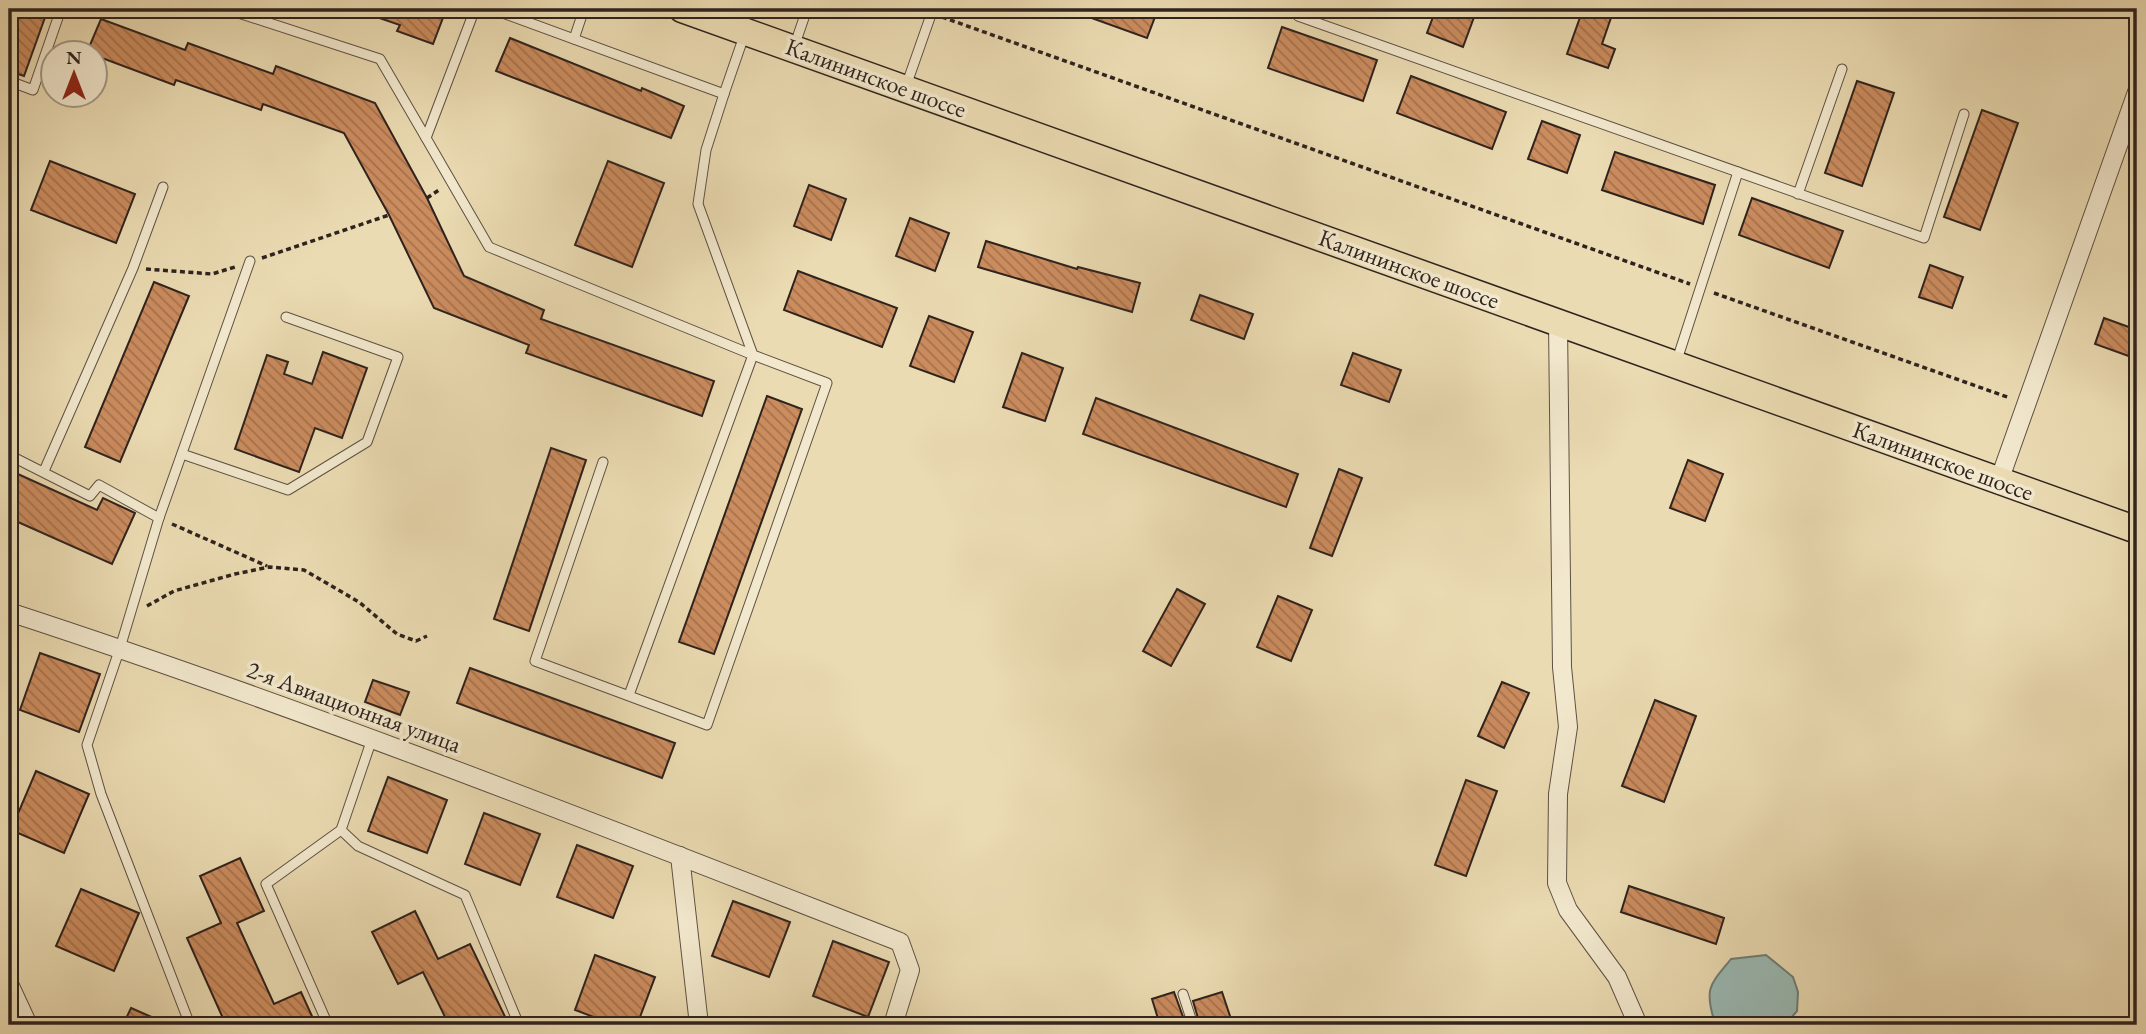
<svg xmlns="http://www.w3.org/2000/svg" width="2146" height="1034" viewBox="0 0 2146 1034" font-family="'EB Garamond',serif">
<defs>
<pattern id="building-back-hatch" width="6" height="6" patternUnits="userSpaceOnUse" patternTransform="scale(1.75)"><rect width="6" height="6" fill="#cb8c5e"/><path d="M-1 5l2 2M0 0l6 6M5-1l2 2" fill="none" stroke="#a5724d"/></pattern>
</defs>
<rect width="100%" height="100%" fill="#ebdbb2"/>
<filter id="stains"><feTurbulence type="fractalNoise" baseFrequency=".00286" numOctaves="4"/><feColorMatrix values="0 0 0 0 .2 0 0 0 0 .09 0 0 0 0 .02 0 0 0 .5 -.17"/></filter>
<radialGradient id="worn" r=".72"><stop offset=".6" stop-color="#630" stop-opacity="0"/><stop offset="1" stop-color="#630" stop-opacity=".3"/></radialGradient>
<path fill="#9ab9b3" stroke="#6f7d77" stroke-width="2" d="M 1766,955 L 1793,977 L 1798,992 L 1797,1011 L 1785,1025 L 1722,1025 L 1714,1020 C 1704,987 1711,984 1731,959 Z"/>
<g fill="url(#building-back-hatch)" stroke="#2f231e" stroke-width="2">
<polygon points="9,9 48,9 24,76 9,71"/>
<polygon points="359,9 428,9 444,15 433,44 397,31 400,25 359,11"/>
<polygon points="1073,9 1158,9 1147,38 1072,11"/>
<polygon points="1436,9 1477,9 1463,47 1427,33"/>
<polygon points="1583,9 1614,9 1602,44 1615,49 1608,68 1567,54"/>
<polygon points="101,19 185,50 188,43 273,74 276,66 375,103 427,198 464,276 544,310 541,319 714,381 702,416 526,353 529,345 434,308 389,215 344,133 263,104 261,110 176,80 174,85 94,55 94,52 87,52"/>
<polygon points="1282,27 1377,60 1363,101 1268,68"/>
<polygon points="510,38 641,91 642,88 684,106 671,138 496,71"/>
<polygon points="1411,76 1506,112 1492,149 1397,113"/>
<polygon points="1857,81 1894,93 1862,186 1825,173"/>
<polygon points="1982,110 2018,123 1980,230 1944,217"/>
<polygon points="1542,121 1580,135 1567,173 1528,159"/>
<polygon points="1615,152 1715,185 1703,224 1602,190"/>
<polygon points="50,161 135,194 116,243 31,210"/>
<polygon points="608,161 664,183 632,267 575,245"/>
<polygon points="809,185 846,199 831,240 794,226"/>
<polygon points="1752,198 1843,231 1829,268 1739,235"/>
<polygon points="910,218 949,233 935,271 896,256"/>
<polygon points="986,241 1077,269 1078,267 1140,283 1132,312 978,267"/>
<polygon points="1930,265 1963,277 1952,308 1919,297"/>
<polygon points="798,271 897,308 882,347 784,310"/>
<polygon points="154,282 189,296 120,462 85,447"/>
<polygon points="1200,295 1253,314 1244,339 1191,320"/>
<polygon points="929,316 973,332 954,382 910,366"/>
<polygon points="2104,318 2137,330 2137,359 2095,344"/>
<polygon points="323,352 367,368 342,438 315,428 299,472 235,449 267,355 288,362 284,374 312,384"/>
<polygon points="1022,353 1063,368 1045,421 1003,407"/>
<polygon points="1353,353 1401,370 1389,402 1341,385"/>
<polygon points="767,396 802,409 714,654 679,642"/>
<polygon points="1096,398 1298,474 1286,507 1083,434"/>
<polygon points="551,448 586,460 529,631 494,619"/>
<polygon points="1688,460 1723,474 1705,521 1670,508"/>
<polygon points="1339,469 1362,478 1332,556 1310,548"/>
<polygon points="9,470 97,510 103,498 135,513 112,564 9,518"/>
<polygon points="1177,589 1205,604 1171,666 1143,651"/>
<polygon points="1278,596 1312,610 1291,661 1257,647"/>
<polygon points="40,653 100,674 79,732 20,710"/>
<polygon points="470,668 675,743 662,778 457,703"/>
<polygon points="373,680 409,692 400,715 365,702"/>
<polygon points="1502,682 1529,693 1504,748 1478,736"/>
<polygon points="1655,700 1696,716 1664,802 1622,786"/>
<polygon points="36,771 89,794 64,853 11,830"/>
<polygon points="388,777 447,800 427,853 368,831"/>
<polygon points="1466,780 1497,791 1466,876 1435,865"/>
<polygon points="484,813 540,834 520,885 465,864"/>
<polygon points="577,845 633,866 613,918 557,897"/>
<polygon points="240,858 264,911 237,923 274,1004 301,992 316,1025 263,1025 260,1019 247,1025 226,1025 187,938 221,923 200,876"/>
<polygon points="1629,886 1724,918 1716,944 1621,912"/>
<polygon points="81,889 139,913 114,971 56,946"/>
<polygon points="733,901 790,922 769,977 712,956"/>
<polygon points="415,911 438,959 470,944 509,1025 449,1025 423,972 398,984 372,932"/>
<polygon points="833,941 889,962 868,1017 813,996"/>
<polygon points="595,955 655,977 637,1025 615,1025 575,1010"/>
<polygon points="1174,992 1186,1025 1160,1025 1152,999"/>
<polygon points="1222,992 1233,1025 1200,1025 1193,1001"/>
<polygon points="131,1008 170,1025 123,1025"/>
</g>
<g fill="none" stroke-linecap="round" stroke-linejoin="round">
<defs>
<g id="lane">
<polyline points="226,9 380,59 426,138"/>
<polyline points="475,9 426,138 489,247 753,355 629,695"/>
<polyline points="492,9 724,94 745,33"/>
<polyline points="1298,16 1924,238 1964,114"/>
<polyline points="574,39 584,9"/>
<polyline points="794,47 807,9"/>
<polyline points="9,81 33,90 61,9"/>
<polyline points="906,86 933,9"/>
<polyline points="1798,194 1842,69"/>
<polyline points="1676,363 1738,172"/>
<polyline points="182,454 288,490 367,442 398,357 286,317"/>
<polyline points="9,455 90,496 99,485 159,518 120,648 87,745 101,794 190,1025"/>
<polyline points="603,462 535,661 707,725 827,383 753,355 698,204 706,150 724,94"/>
<polyline points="44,471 133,268 163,187"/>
<polyline points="159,518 250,261"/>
<polyline points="372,739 341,830 358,846 465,895 519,1025"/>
<polyline points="1183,994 1193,1025"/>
<polyline points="328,1025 266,884 341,830"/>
</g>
<g id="street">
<polyline points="1558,323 1562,667 1568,727 1558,794 1557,883 1568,910 1617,977 1638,1025"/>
<polyline points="1999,481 2137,92"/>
<path d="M 9,612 C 310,710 605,827 900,942 L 910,970 L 893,1025"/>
<polyline points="680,856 699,1025"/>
<polyline points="9,984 28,1025"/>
</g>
<polyline id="primary" points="682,9 2137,530"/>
</defs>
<use href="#lane" stroke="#5e5143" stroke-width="11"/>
<use href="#street" stroke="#5e5143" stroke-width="20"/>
<use href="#primary" stroke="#2f231e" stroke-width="29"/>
<g stroke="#2f231e" stroke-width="3.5" stroke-dasharray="5 3.5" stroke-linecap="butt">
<polyline points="942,17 1690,284"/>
<polyline points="427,198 439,190"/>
<polyline points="262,258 389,215"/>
<polyline points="146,269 212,274 235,267"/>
<polyline points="1714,293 2010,398"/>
<polyline points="172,524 267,566"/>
<polyline points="147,606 174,591 235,574 269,567 304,570 359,602 397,634 416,641 427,636"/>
</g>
<use href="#lane" stroke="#f2e8cd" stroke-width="9"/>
<use href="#street" stroke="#f2e8cd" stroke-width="18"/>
<use href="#primary" stroke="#ebdbb2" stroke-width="26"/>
</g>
<g text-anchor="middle" stroke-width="7" stroke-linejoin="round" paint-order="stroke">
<g font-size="24" fill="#2f231e" stroke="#f2e8cd">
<text transform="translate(876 78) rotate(20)" y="8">Калининское шоссе</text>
<text transform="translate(1409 269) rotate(20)" y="8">Калининское шоссе</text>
<text transform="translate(1943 461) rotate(20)" y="8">Калининское шоссе</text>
<text transform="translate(354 707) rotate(20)" y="8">2-я Авиационная улица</text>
</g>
</g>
<rect width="2146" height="1034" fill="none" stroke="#ebdbb2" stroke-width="35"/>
<rect x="10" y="10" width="2125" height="1013" fill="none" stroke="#2f231e" stroke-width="3.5"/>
<rect x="18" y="18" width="2111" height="999" fill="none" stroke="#2f231e" stroke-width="2"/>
<g transform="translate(74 74)"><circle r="33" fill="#f2e8cd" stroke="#a49987" stroke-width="2"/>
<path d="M0-5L12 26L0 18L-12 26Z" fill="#8f2418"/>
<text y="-10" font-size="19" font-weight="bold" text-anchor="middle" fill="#2f231e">N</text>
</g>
<rect width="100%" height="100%" filter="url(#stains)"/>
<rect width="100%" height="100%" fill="url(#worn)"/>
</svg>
